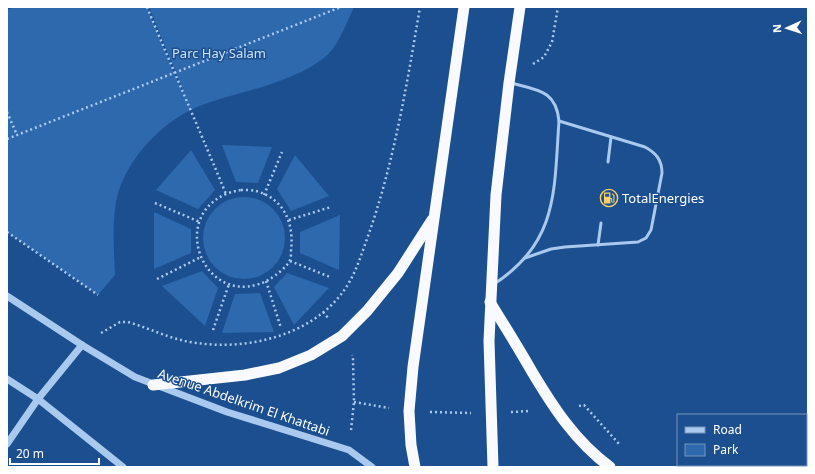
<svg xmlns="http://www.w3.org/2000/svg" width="815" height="474" viewBox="0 0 815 474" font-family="'Noto Sans',sans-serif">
<rect width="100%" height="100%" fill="#1b4f8f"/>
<g fill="#2e69ad">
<path d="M 15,7 L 147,7 L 174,73 L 187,100 L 149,7 L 354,7 C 349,18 339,42 332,50 C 317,68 284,80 262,87 C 239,94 215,99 193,109 C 158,125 123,164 116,202 C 112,226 114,251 115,275 L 98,295 L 7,232 L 7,10 Z"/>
<polygon points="222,145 272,147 258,183 236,182"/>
<polygon points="191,150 215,190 198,209 156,190"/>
<polygon points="295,155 329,196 291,211 277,189"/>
<circle cx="244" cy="238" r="41"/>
<polygon points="154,212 191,229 191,253 154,269"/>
<polygon points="340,215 339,270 300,253 300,232"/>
<polygon points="202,271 218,288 205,326 162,286"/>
<polygon points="287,273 329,288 294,325 274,287"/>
<polygon points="260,293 274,332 222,333 235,294"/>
</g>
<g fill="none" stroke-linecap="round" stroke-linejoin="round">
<g stroke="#a9c9ee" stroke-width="2.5" stroke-dasharray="2 3" stroke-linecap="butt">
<path d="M 147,7 C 173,70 200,131 226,194"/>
<polyline points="533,64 544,57 552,42 558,7"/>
<polyline points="7,112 17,135"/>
<polyline points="7,139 341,7"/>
<path d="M 241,190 C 246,190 252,190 256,191 C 285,199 294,224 291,251 C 291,254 291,258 290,260 C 288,266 275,276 270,279 C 208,314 166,220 226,194 C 231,192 236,191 241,190 Z"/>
<polyline points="264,195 282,152"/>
<polyline points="155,203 200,222"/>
<polyline points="289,220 331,207"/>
<polyline points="7,232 98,295"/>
<polyline points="290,261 330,277"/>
<polyline points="157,279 201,257"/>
<polyline points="266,281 281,328"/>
<polyline points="323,312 329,319"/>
<polyline points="213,330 229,284"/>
<path d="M 101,333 L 120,322 L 128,322 C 152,329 171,340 197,343 C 245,350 305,337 338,298 C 354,280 360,258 368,236 C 394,163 407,84 420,7"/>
<polyline points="354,402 389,408"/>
<polyline points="579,406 584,405 620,445"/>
<polyline points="430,412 471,413"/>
<polyline points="511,412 530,411"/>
<polyline points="351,430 354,402 353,358 352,355"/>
</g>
<g stroke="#a9c9ee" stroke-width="3">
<polyline points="608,162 611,137"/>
<polyline points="598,245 601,223"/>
<path d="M 525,258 L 551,249 L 565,247 L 638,242 L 646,238 L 651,230 L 662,173 C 662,160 656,153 645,147 L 559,121"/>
<path d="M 494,284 C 559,242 554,189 559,121 C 556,90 537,90 511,83"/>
</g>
<g stroke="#a9c9ee" stroke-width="7">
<polyline points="7,296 82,345 135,377 227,412 349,450 372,467"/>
<polyline points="7,379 38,399 123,467"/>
<polyline points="7,444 38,399 82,345"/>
</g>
<g stroke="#f8faff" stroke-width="11">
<path d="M 490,302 C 504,325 518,347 531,370 C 553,407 575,441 610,467"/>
<polyline points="153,385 245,375 279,368 311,355 342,336 367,311 398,273 432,220"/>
<polyline points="415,467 411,445 409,411 413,367 464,7"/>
<polyline points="493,467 489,341 496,195 509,83 520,7"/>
</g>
</g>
<defs>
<symbol id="fuel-ring" viewBox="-11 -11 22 22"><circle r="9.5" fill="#1b4f8f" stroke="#ffd166" stroke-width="1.5"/><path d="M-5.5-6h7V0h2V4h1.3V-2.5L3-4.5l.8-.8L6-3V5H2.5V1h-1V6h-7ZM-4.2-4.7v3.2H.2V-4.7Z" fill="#ffd166"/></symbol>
</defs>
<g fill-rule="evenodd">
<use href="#fuel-ring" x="599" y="188" width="20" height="20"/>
</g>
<g text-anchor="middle" stroke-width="3" stroke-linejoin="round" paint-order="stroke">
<g font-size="13" fill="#cfe3fa" stroke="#1b4f8f">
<text x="219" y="58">Parc Hay Salam</text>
</g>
<g font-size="13" fill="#fff" stroke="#1b4f8f" text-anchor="start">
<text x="622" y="203">TotalEnergies</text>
</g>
<g font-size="13" fill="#fff" stroke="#1b4f8f">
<text transform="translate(244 402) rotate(19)" y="5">Avenue Abdelkrim El Khattabi</text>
</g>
</g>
<rect width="815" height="474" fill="none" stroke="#ffffff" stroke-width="16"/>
<rect x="677" y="414" width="130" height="52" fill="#1b4f8f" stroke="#7695bc"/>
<rect x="685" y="427" width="20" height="6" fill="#a9c9ee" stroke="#7695bc"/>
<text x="713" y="434" font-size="12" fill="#ffffff">Road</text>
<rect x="685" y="444" width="20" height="12" fill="#2e69ad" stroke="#7695bc"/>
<text x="713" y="454" font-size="12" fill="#ffffff">Park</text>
<g transform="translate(787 28) rotate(267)" stroke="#1b4f8f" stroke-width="3" paint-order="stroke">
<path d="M0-3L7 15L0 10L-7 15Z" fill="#ffffff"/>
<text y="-6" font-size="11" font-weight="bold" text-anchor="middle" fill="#ffffff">N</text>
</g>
<path d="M10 458v6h89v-6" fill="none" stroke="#ffffff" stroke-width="2"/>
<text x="16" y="458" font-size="12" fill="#ffffff" stroke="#1b4f8f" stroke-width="3" paint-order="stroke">20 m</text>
</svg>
